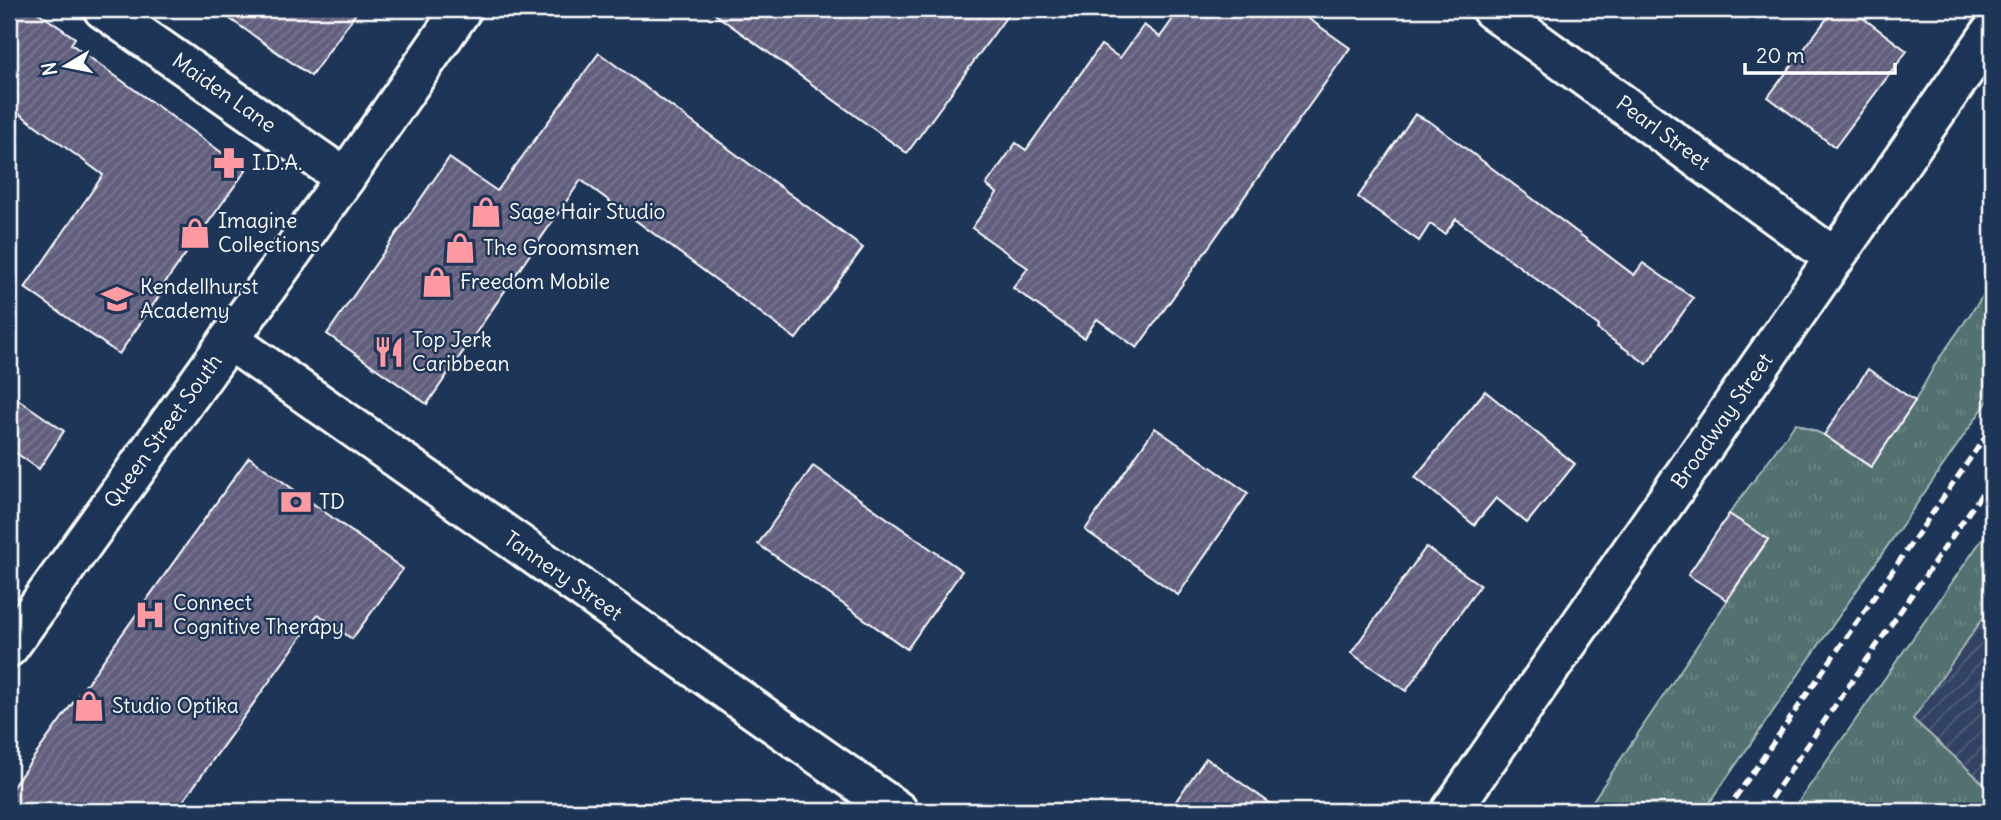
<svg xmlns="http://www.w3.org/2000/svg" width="2001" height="820" viewBox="0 0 2001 820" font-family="Delius,sans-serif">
<defs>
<pattern id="industrial-furrows" width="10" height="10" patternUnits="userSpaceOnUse" patternTransform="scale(1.75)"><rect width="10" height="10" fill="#324263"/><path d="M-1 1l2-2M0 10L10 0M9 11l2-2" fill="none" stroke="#515e7a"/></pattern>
<pattern id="grass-tufts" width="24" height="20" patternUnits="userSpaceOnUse" patternTransform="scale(1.75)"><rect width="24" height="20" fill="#527170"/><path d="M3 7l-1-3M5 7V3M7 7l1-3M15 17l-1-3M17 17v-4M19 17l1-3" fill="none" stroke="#6c8685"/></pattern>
<pattern id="building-hatch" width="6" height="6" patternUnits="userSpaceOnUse" patternTransform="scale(1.75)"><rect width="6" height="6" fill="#625f7e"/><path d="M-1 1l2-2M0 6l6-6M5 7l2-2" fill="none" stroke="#7a7791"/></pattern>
</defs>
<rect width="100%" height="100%" fill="#1d3557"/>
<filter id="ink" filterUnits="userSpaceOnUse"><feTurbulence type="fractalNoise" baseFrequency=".0143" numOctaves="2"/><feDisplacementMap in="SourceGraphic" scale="14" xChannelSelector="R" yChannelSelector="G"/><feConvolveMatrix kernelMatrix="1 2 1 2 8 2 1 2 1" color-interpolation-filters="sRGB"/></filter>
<g filter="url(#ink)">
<polygon fill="url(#industrial-furrows)" points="1992,605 1992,791 1913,719"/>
<g fill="url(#grass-tufts)" stroke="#a8b8b8" stroke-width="2">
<polygon points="1992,283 1992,395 1704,811 1586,811 1768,540 1729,514 1796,423 1824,435 1871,467 1915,401 1936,363"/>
<polygon points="1992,525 1992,605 1913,719 1992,791 1992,811 1792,811"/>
</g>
<g fill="url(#building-hatch)" stroke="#fff" stroke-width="2">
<polygon points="9,9 33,9 75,38 71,44 246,170 157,294 159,296 119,354 25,288 103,175 9,106"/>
<polygon points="216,9 359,9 311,76"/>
<polygon points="708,9 1012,9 907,153"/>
<polygon points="1180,9 1295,9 1350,48 1137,348 1097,319 1084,338 1013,288 1028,268 972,228 997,193 986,185 1016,143 1026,150 1101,45 1120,58 1144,25 1160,37"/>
<polygon points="1834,9 1851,9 1907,51 1835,147 1768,97"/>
<polygon points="599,53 863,248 796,339 581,180 427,404 327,334 449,158 497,191"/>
<polygon points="1415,114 1432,123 1634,275 1643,263 1693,298 1647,364 1597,329 1599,326 1456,219 1445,234 1430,224 1419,241 1358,197"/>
<polygon points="1868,369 1915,401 1871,467 1824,435"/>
<polygon points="1485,391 1575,464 1527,523 1496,498 1474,525 1415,477"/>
<polygon points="9,393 64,431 39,469 9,448"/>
<polygon points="1155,428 1248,493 1178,595 1085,530"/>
<polygon points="249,457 403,569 352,639 318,614 176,811 9,811 9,792"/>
<polygon points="813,466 962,571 907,649 758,544"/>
<polygon points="1729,514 1768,539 1727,600 1688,575"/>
<polygon points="1426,547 1480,585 1406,691 1351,653"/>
<polygon points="1206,758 1281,811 1169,811"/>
</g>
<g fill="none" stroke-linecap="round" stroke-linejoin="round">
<defs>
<g id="minor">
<polyline points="103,9 345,178"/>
<polyline points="1491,9 1835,258"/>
<polyline points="229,340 898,811"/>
<polyline points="1451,811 1992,31"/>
</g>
<polyline id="secondary" points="9,647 345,178 462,9"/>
</defs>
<use href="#minor" stroke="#fff" stroke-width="44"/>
<use href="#secondary" stroke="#fff" stroke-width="44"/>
<use href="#minor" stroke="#1d3557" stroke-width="38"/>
<use href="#secondary" stroke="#1d3557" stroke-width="38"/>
<g stroke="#fff" stroke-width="5" stroke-dasharray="10 5" stroke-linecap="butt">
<polyline points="1726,811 1992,427"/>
<polyline points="1762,811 1992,479"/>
</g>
</g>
</g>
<defs>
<symbol id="pharmacy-bare" viewBox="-9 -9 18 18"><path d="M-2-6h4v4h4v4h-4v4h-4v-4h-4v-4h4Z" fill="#ff9aa2" stroke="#1d3557" stroke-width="2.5" paint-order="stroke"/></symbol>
<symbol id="shop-bare" viewBox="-9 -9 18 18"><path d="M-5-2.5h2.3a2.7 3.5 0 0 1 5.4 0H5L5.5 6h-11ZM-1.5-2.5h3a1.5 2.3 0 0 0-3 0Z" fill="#ff9aa2" stroke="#1d3557" stroke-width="2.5" paint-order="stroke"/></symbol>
<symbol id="school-bare" viewBox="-9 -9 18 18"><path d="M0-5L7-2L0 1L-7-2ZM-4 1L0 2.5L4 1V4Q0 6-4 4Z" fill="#ff9aa2" stroke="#1d3557" stroke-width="2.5" paint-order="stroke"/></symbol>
<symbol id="restaurant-bare" viewBox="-9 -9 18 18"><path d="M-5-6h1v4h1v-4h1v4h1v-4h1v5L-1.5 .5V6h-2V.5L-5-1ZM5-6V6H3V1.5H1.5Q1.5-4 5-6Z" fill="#ff9aa2" stroke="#1d3557" stroke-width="2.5" paint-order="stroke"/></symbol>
<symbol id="bank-bare" viewBox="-9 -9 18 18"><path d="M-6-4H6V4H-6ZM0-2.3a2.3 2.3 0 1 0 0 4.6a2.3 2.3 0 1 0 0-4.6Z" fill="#ff9aa2" stroke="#1d3557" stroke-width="2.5" paint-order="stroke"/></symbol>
<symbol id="hospital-bare" viewBox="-9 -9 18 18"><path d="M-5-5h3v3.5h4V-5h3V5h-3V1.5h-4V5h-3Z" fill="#ff9aa2" stroke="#1d3557" stroke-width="2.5" paint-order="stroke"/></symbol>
</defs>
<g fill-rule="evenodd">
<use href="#pharmacy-bare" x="207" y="141" width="44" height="44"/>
<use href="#shop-bare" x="464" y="190" width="44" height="44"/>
<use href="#shop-bare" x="173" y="211" width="44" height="44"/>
<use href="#shop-bare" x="438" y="226" width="44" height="44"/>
<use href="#shop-bare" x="415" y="260" width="44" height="44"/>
<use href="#school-bare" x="95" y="277" width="44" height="44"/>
<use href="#restaurant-bare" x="367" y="330" width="44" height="44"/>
<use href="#bank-bare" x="274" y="480" width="44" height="44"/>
<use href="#hospital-bare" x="128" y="593" width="44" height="44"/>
<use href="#shop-bare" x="67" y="684" width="44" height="44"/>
</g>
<g text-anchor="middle" stroke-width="5" stroke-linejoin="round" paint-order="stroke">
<g font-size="21" fill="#fff" stroke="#1d3557">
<text transform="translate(224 93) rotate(35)" y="7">Maiden Lane</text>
<text transform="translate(1663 133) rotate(36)" y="7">Pearl Street</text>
<text transform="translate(1722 421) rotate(-55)" y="7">Broadway Street</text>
<text transform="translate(163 431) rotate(-54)" y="7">Queen Street South</text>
<text transform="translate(563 576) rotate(35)" y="7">Tannery Street</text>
</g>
<g font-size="21" fill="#fff" stroke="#1d3557" text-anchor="start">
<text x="252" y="170">I.D.A.</text>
<text x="509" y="219">Sage Hair Studio</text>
<text x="218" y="228">Imagine<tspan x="218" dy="24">Collections</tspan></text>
<text x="483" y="255">The Groomsmen</text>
<text x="460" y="289">Freedom Mobile</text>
<text x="140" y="294">Kendellhurst<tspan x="140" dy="24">Academy</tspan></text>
<text x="412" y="347">Top Jerk<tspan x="412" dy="24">Caribbean</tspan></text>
<text x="319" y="509">TD</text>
<text x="173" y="610">Connect<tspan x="173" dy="24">Cognitive Therapy</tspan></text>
<text x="112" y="713">Studio Optika</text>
</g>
</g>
<rect width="2001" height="820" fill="none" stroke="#1d3557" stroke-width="35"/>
<rect x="18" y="18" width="1966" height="785" fill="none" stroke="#fff" stroke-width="2.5" filter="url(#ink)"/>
<g transform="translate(66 66) rotate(260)" stroke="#1d3557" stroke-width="5" paint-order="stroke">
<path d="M0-5L12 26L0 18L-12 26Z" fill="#ffffff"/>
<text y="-10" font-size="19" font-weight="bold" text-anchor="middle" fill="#ffffff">N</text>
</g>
<path d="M1745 63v10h150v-10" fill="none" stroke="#ffffff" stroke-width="3.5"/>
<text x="1756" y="63" font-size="21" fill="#ffffff" stroke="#1d3557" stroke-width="5" paint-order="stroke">20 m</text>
</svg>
